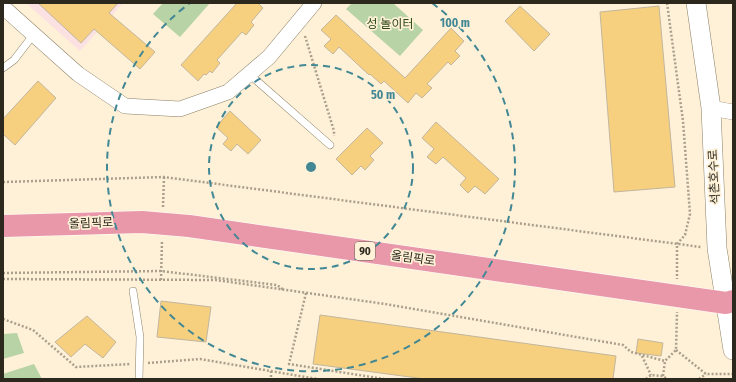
<svg xmlns="http://www.w3.org/2000/svg" width="736" height="382" viewBox="0 0 736 382" font-family="'Fira Sans Condensed','Noto Sans KR',sans-serif">
<rect width="100%" height="100%" fill="#fef1d7"/>
<polygon fill="#fce1e3" points="26,3 123,3 80,51"/>
<g fill="#b8d3a5">
<polygon points="163,3 210,3 180,37 153,14"/>
<polygon points="352,3 393,3 423,30 400,56 346,9"/>
<polygon points="17,333 24,353 3,359 3,334"/>
<polygon points="34,364 42,379 3,379 3,374"/>
</g>
<g fill="#f6d07f" stroke="#c2b69d">
<polygon points="38,3 118,3 109,13 155,52 140,69 94,29 81,43"/>
<polygon points="237,3 258,3 263,8 251,22 254,25 246,35 242,32 217,60 220,63 212,73 210,71 206,75 204,74 198,81 181,65"/>
<polygon points="520,6 550,34 534,51 505,21"/>
<polygon points="659,6 675,187 614,192 600,12"/>
<polygon points="336,15 405,78 451,28 464,41 455,51 460,56 451,65 448,62 427,84 432,88 422,98 416,93 408,103 384,81 381,84 370,74 369,75 339,47 333,54 324,46 331,39 321,30"/>
<polygon points="38,81 56,98 15,145 3,134 3,119"/>
<polygon points="230,111 261,140 248,154 237,144 231,151 223,144 228,138 216,127"/>
<polygon points="436,122 499,179 485,194 475,186 468,193 460,185 466,178 443,157 436,164 427,157 434,149 422,138"/>
<polygon points="367,128 383,143 370,156 374,160 365,170 361,166 352,175 336,159"/>
<polygon points="161,301 211,307 206,342 157,337"/>
<polygon points="320,315 616,356 613,379 425,379 313,364"/>
<polygon points="87,316 116,342 103,358 85,344 71,357 55,342"/>
<polygon points="638,339 663,343 661,356 636,353"/>
</g>
<g fill="none" stroke-linecap="round" stroke-linejoin="round">
<defs>
<g id="service">
<polyline points="3,68 14,60 34,34"/>
<polyline points="249,74 330,145"/>
<polyline points="133,291 140,337 139,379"/>
</g>
<g id="minor">
<polyline points="3,7 78,74 125,106 180,109 228,92 269,57 314,3"/>
<polyline points="711,108 733,112"/>
</g>
<polyline id="tertiary" points="696,3 711,108 717,248 733,350"/>
<polyline id="primary" points="3,226 142,222 189,226 726,303 733,301"/>
</defs>
<use href="#service" stroke="#8b8068" stroke-width="8"/>
<use href="#minor" stroke="#8b8068" stroke-width="16"/>
<use href="#tertiary" stroke="#8b8068" stroke-width="20"/>
<use href="#primary" stroke="#fff" stroke-width="23"/>
<g stroke="#a99f8c" stroke-width="2.5" stroke-dasharray="2 2" stroke-linecap="butt">
<polyline points="667,3 683,121 690,214 685,235 677,244 677,279"/>
<polyline points="305,36 334,131 334,136"/>
<polyline points="3,182 164,177 701,247"/>
<polyline points="163,207 164,177"/>
<polyline points="3,273 161,271 277,285 284,290"/>
<polyline points="3,279 216,280 385,304 623,345 631,352 665,361"/>
<polyline points="161,280 162,240"/>
<polyline points="306,293 289,364 384,379"/>
<polyline points="3,319 33,330 76,367 131,364"/>
<polyline points="676,350 706,374 733,374"/>
<polyline points="642,356 651,375"/>
<polyline points="148,363 200,359 317,379"/>
<polyline points="271,371 271,379"/>
<polyline points="663,376 665,361 676,350 677,312"/>
<polyline points="646,379 651,375 663,376 667,379"/>
<polyline points="699,379 706,374"/>
</g>
<use href="#service" stroke="#fff" stroke-width="7"/>
<use href="#minor" stroke="#fff" stroke-width="15"/>
<use href="#tertiary" stroke="#fff" stroke-width="19"/>
<use href="#primary" stroke="#e998a9" stroke-width="22"/>
</g>
<g fill="none" stroke="#428794" stroke-width="2" stroke-dasharray="7 5">
<circle cx="311" cy="167" r="102"/>
<path d="M432 3A204 204 0 1 1 190 3"/>
</g>
<g text-anchor="middle" stroke-width="3.5" stroke-linejoin="round" paint-order="stroke">
<rect fill="#fef1d7" stroke="#6b6456" stroke-width="1" x="355" y="242" width="20" height="18" rx="3"/>
<g font-size="11" font-weight="bold" fill="#2c281e">
<text x="365" y="255">90</text>
</g>
<g font-size="12" fill="#2a4512" stroke="#fef1d7">
<text x="390" y="28">성 놀이터</text>
</g>
<g font-size="12" fill="#2c281e" stroke="#fef1d7">
<text transform="translate(714 177) rotate(-93)" y="4">석촌호수로</text>
<text transform="translate(91 223) rotate(-2)" y="4">올림픽로</text>
<text transform="translate(413 258) rotate(8)" y="4">올림픽로</text>
</g>
</g>
<circle cx="311" cy="167" r="6" fill="#428794" stroke="#fef1d7" stroke-width="2"/>
<g font-size="12" text-anchor="middle" font-weight="bold" fill="#428794" stroke="#fef1d7" stroke-width="3.5" stroke-linejoin="round" paint-order="stroke">
<text x="455" y="27">100 m</text>
<text x="383" y="99">50 m</text>
</g>
<rect width="736" height="382" fill="none" stroke="#2c281e" stroke-width="8"/>
</svg>
